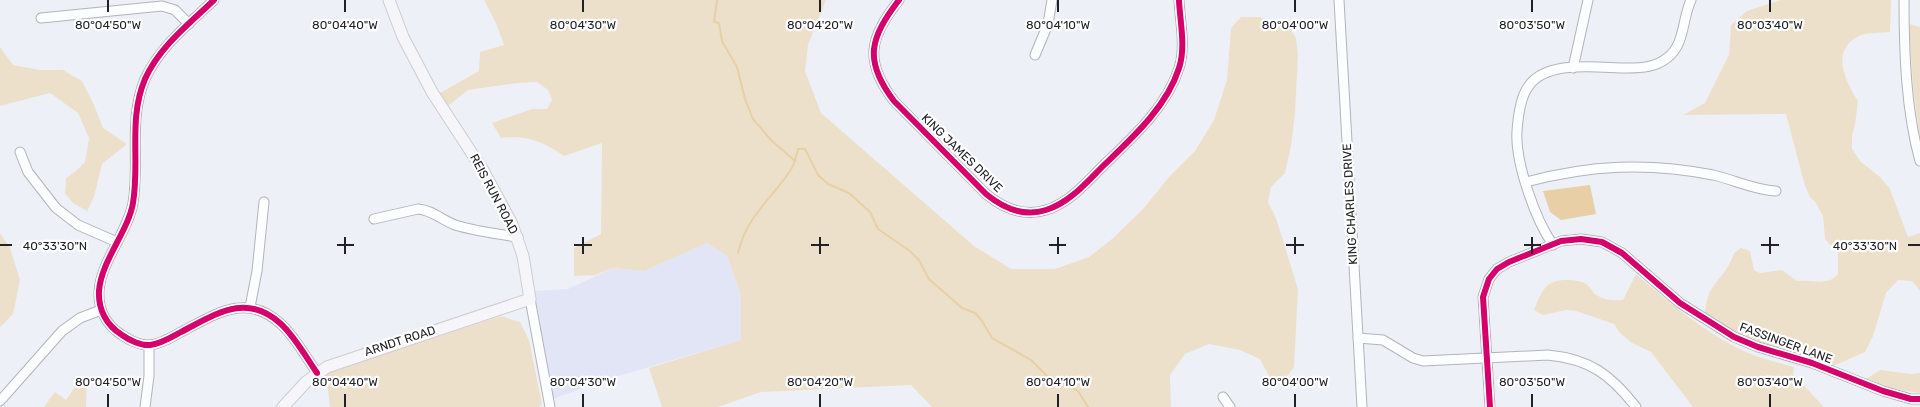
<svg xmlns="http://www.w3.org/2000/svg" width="1920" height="407" viewBox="0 0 1920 407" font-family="Rubik,sans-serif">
<rect width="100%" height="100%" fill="#eef0f8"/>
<polygon fill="#e2e5f5" points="707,243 727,256 741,295 741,340 605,380 553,399 534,291 568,289 613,268 644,271"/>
<g fill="#ece0cb">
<path d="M 484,0 L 826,0 L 808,45 L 805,71 L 821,113 L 974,246 L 1011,269 L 1055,269 L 1089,257 L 1112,239 L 1143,209 L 1169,177 L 1195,151 L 1214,120 L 1227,80 L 1231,28 L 1241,17 L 1259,17 L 1289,27 L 1296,38 L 1298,55 L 1295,114 L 1291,146 L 1285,173 L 1271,187 L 1268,202 L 1276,218 L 1298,289 L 1294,367 C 1288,376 1283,382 1272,382 L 1260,359 L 1240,350 L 1209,344 L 1185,354 L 1170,375 L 1171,407 L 932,407 L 911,385 L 761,392 L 718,407 L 662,407 L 649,368 L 741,340 L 741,295 L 727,256 L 707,243 L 644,271 L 613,268 L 595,275 L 574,276 L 574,248 L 601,234 L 602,143 L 564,156 C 541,141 528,135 501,138 L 492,123 L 532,109 L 547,109 L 552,100 L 548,90 L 537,82 L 517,83 L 468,90 L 448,106 L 440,93 L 479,71 L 480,52 L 504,45 L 496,23 Z"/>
<path d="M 1781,0 L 1891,0 L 1890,32 C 1881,33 1867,32 1859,36 C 1830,50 1845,81 1858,101 L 1855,125 L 1852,135 L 1852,149 L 1861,162 L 1880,177 L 1890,189 L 1908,237 L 1920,233 L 1920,291 L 1912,281 L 1898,280 L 1886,293 L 1873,336 L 1865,352 L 1833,366 L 1737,335 L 1704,315 C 1706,307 1707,297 1710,291 C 1719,277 1728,271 1734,253 L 1741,248 L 1750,251 L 1754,270 L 1760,273 L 1782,270 L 1797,281 C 1813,279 1827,287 1838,274 L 1838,253 L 1825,239 L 1823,216 L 1816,203 L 1810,197 L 1805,186 L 1786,114 L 1683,115 L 1705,103 L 1729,55 L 1731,25 L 1747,11 Z"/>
<polygon points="1909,24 1920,27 1920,139 1913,86"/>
<polygon points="0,47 13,65 40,70 63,70 82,81 94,105 103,128 127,144 102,164 94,197 87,211 73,203 65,193 66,178 76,171 85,162 89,138 78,113 50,93 0,106"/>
<polygon points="0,233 10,248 20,280 13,314 0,327"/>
<path d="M 1636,274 C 1670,303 1705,333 1746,352 C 1761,359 1778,362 1794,367 L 1793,374 L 1824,407 L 1693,407 L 1651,352 L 1632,343 L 1620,333 L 1614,324 L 1576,311 L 1566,310 L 1543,315 L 1534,310 C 1541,292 1546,279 1567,280 C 1573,280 1582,281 1586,284 C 1589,286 1592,290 1594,293 C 1602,300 1613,301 1623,300 Z"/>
<polygon points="501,316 520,322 529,340 542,405 538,407 330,407 326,372"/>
<polygon points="1880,370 1911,374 1920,373 1920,393 1893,389 1866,379"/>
<polygon points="80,380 87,381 86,407 44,407 55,392 66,400"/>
</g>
<polygon fill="#e8cfa5" points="1590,185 1596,214 1561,220 1550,212 1543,191"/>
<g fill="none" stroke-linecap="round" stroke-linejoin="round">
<g stroke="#e8cfa5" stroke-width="2">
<polyline points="717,0 714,22 719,23 722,41 737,67 745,99 753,119 771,140 795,161 798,149 805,149 818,175 828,184 849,193 870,212 878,229 910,251 919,260 929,279 962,308 975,313 982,321 992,338 1031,360 1047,376 1068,385 1078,391 1088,407"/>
<path d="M 738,253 C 745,224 760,209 778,187 C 784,179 792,171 795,161"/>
</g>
<defs>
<g id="minor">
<path d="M 214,0 C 189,24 160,46 145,79 C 128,119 140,161 133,203 C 128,232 101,261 99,291 C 98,309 106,325 122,335 C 129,340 141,346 150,345 C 161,344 172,337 181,332 C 216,314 246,292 281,324 C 295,337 306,357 317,373"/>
<path d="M 899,0 C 870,38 863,60 894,101 L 986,194 C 1003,208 1024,217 1046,210 C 1069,203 1086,183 1103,166 C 1131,139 1167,107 1179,68 C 1186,47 1180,22 1179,0"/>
<polyline points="1339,0 1362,407"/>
<path d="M 1904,0 C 1904,52 1906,111 1920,161"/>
<polyline points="41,18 162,6 175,10 189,24"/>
<polyline points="1035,55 1048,24 1052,0"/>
<polyline points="1573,68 1588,0"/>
<polyline points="20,152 28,172 56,208 78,225 117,242"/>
<path d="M 1526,182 C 1590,165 1648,162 1713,175 C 1735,180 1754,190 1776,191"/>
<path d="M 374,219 L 418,209 C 432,210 442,220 455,225 C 475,231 496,234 518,237"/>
<path d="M 1553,245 C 1535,219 1515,162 1517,131 C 1518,117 1520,98 1528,87 C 1546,59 1599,68 1628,68 C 1642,68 1656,67 1667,58 C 1685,45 1682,19 1691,0"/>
<polyline points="530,299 550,407"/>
<polyline points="250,307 257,271 264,202"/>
<path d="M 1358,338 L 1383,340 L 1413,358 L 1423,361 L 1548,355 C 1590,359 1611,375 1636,407"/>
<polyline points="1223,397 1230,407"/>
<polyline points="0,401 62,331 80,318 101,310"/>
<polyline points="145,407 149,376 149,345"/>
<polyline points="1490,407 1483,297 1489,279 1497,269 1509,262 1561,241 1581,239 1602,242 1622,253 1680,303 1734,337 1758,347 1812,363 1883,391 1911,399 1920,399"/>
</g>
<polyline id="major" points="283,407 306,382 327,367 530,299 523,256 512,224 484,172 432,92 403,37 389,0"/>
</defs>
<use href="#minor" stroke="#b2b4ba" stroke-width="11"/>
<use href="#major" stroke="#cccdd1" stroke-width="13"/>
<use href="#minor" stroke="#fcfdfe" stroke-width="9"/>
<use href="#major" stroke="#f5f5fa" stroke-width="11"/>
<defs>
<g id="cycleway">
<path d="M 214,0 C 189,24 160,46 145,79 C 128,119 140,161 133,203 C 128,232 101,261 99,291 C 98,309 106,325 122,335 C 129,340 141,346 150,345 C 161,344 172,337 181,332 C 216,314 246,292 281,324 C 295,337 306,357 317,373"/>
<path d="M 899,0 C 870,38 863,60 894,101 L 986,194 C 1003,208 1024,217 1046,210 C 1069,203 1086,183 1103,166 C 1131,139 1167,107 1179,68 C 1186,47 1180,22 1179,0"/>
<polyline points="1490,407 1483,297 1489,279 1497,269 1509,262 1561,241 1581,239 1602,242 1622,253 1680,303 1734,337 1758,347 1812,363 1883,391 1911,399 1920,399"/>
</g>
</defs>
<use href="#cycleway" stroke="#fff" stroke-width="9"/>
<use href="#cycleway" stroke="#d6006c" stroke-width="6"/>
</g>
<path fill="none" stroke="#212227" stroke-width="2" d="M 108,0 L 108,12M 345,0 L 345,12M 583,0 L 583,12M 820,0 L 820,12M 1058,0 L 1058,12M 1295,0 L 1295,12M 1532,0 L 1532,12M 1770,0 L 1770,12M 345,237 L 345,254M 583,237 L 583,254M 820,237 L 820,254M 1058,237 L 1058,254M 1295,237 L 1295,254M 1532,237 L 1532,254M 1770,237 L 1770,254M 0,245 L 12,245M 337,245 L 354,245M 574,245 L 592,245M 811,245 L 829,245M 1049,245 L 1066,245M 1286,245 L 1304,245M 1524,245 L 1541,245M 1761,245 L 1779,245M 1908,245 L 1920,245M 108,394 L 108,407M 345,394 L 345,407M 583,394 L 583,407M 820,394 L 820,407M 1058,394 L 1058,407M 1295,394 L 1295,407M 1532,394 L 1532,407M 1770,394 L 1770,407"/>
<g text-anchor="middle" stroke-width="4.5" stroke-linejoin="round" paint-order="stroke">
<g font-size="12" fill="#212227" stroke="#fff">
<text transform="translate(962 153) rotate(44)" y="4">KING JAMES DRIVE</text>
<text transform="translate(494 194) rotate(62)" y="4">REIS RUN ROAD</text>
<text transform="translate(1350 204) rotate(-93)" y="4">KING CHARLES DRIVE</text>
<text transform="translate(400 341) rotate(-18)" y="4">ARNDT ROAD</text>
<text transform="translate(1786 343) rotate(20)" y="4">FASSINGER LANE</text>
</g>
</g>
<g font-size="12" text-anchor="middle" fill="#212227" stroke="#fff" stroke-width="4.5" stroke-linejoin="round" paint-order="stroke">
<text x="108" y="29">80°04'50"W</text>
<text x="345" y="29">80°04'40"W</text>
<text x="583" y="29">80°04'30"W</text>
<text x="820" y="29">80°04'20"W</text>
<text x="1058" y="29">80°04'10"W</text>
<text x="1295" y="29">80°04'00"W</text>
<text x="1532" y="29">80°03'50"W</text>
<text x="1770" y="29">80°03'40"W</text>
<text x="55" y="250">40°33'30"N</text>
<text x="1865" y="250">40°33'30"N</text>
<text x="108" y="386">80°04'50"W</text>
<text x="345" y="386">80°04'40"W</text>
<text x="583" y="386">80°04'30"W</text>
<text x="820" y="386">80°04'20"W</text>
<text x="1058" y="386">80°04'10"W</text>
<text x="1295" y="386">80°04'00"W</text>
<text x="1532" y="386">80°03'50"W</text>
<text x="1770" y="386">80°03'40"W</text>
</g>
</svg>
